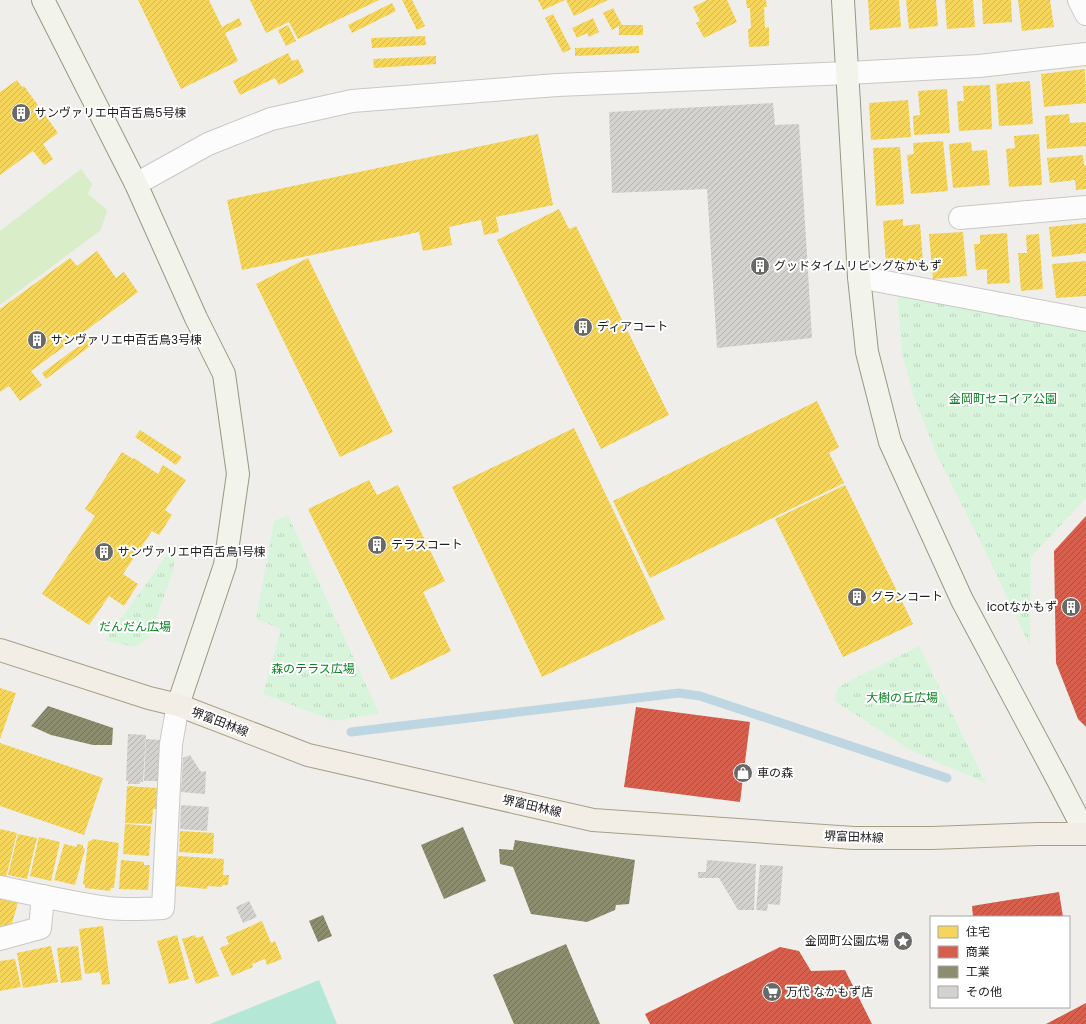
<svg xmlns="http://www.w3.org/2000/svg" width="1086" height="1024" viewBox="0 0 1086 1024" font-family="Poppins,'Noto Sans JP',sans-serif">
<defs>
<pattern id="park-tufts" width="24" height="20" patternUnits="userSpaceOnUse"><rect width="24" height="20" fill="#d8f5dc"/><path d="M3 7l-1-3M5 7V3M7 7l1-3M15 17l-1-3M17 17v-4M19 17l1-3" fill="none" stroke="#b9d2bc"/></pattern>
<pattern id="homes-hatch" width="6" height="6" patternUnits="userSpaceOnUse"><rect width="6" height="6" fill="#f6d55c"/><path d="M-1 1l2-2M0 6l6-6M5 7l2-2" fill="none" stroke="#d3b750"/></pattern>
<pattern id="shops-hatch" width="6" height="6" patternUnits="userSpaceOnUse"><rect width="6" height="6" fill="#d6604d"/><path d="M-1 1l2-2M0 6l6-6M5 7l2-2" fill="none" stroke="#ad4f40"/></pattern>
<pattern id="industry-hatch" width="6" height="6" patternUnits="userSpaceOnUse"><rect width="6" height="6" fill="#8c8c6e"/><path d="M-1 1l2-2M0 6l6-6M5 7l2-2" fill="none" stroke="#72725a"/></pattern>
<pattern id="building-hatch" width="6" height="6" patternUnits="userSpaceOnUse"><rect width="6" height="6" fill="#d4d2ce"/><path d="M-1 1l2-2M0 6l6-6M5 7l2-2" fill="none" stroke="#b6b4b1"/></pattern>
</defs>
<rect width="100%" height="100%" fill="#efeeea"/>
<polygon fill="#d8edc8" points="81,169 92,184 88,194 107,210 101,230 0,305 0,231"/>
<g fill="url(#park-tufts)">
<polygon points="897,293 1026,319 1086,332 1086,498 1031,557 1030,646 990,561 937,455 915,400 902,353"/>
<polygon points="288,515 379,713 334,721 263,694 281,629 256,619 274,521"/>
<polygon points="170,551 175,556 173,572 149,637 135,647 105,640"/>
<polygon points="919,646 986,783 910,750 835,701 838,687"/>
</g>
<polygon fill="#b5e7d7" points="319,980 337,1024 210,1024"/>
<g fill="url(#homes-hatch)">
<polygon points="138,0 209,0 222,27 239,18 242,25 225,33 238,61 181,89"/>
<polygon points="250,0 379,0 298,39 289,22 266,33"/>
<polygon points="402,0 412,0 425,26 417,30"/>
<polygon points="538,0 565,0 543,10"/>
<polygon points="566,0 608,0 574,16"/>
<polygon points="707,0 727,0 737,22 704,38 696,23 700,21 693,7"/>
<polygon points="746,0 766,0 767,7 764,7 765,28 769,27 769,46 749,47 748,29 751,28 750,8 747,8"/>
<polygon points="868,0 899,0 901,27 870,30"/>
<polygon points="906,0 936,0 938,26 909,29"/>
<polygon points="945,0 973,0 975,27 947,29"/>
<polygon points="982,0 1011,0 1012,22 983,24"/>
<polygon points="1018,0 1050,0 1054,27 1022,31"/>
<polygon points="392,3 396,11 352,33 348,25"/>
<polygon points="613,8 622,25 620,25 643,25 643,35 619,35 619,26 612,30 603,13"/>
<polygon points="553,14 571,49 563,53 545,18"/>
<polygon points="593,18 599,32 589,37 587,33 577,38 572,28"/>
<polygon points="288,25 296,41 286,46 278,30"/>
<polygon points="425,36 426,45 372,48 371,38"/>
<polygon points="639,46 639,53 575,56 575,48"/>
<polygon points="288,53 292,61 298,59 304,72 279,85 275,78 240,95 233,81"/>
<polygon points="436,56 436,64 374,68 373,59"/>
<polygon points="1085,69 1086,103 1044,107 1041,74"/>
<polygon points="17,80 22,87 24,86 58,133 43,144 53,159 44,165 33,151 0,175 0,92"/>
<polygon points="1030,81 1033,124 999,126 996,84"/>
<polygon points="990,85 992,129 959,131 957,101 964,101 963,86"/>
<polygon points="947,89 950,133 914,135 913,116 920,115 918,91"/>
<polygon points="908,100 911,137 871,140 869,103"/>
<polygon points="1069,114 1070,123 1086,122 1086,146 1047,149 1045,116"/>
<polygon points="538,134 553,205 496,217 499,232 484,235 481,220 449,227 452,245 423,251 419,232 242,270 227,200"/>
<polygon points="1039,134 1042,185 1009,187 1006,149 1015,148 1014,136"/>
<polygon points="943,141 948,191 911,194 907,155 914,154 913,143"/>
<polygon points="971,142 972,151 987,150 990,185 953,188 949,144"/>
<polygon points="900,147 904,204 876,206 873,148"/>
<polygon points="1083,155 1084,165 1086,165 1086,189 1076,190 1075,180 1050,183 1047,158"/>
<polygon points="559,209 569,229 576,226 669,415 601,449 497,240"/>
<polygon points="903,219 903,226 920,224 923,261 886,264 883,221"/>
<polygon points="1086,223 1086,253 1052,257 1049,227"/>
<polygon points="963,232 967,276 933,279 929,234"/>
<polygon points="1007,233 1010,283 987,284 987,269 976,270 974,244 980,244 980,235"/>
<polygon points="1039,234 1043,289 1021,291 1018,253 1027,253 1026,235"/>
<polygon points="97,251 116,278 124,272 138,292 31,371 42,385 20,401 9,386 0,392 0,309 70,258 77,266"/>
<polygon points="308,258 393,432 340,457 256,284"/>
<polygon points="1086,261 1086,296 1056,298 1052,264"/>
<polygon points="94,335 97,341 46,379 42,373"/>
<polygon points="817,401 839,447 829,453 844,483 650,578 613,501"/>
<polygon points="574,428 665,619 542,677 452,487"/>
<polygon points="140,430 182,457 176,465 135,437"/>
<polygon points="122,452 133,459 134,458 158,474 163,465 186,480 165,510 172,515 159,535 152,531 123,574 138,584 124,606 109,596 89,625 42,594 95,516 85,509"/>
<polygon points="369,480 377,495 398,485 445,581 423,592 451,651 391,680 308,509"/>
<polygon points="845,485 913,624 843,657 775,519"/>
<polygon points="0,688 16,693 0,739"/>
<polygon points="0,743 103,778 84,835 0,806"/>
<polygon points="127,786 157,788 156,809 153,809 152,824 125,823"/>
<polygon points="125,824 151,826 149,856 123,854"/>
<polygon points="0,829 17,833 6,877 0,876"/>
<polygon points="180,831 214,833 213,854 179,852"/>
<polygon points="18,834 37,838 27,879 8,875"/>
<polygon points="39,837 60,842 51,881 30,876"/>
<polygon points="93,839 119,843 114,888 111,888 110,891 85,888 85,885 83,884 88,842"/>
<polygon points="64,844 77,847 77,844 83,845 83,848 85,849 75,885 54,880"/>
<polygon points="178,856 224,859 223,875 229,875 228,885 222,885 222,887 208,886 207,889 175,886"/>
<polygon points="121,860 144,862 144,865 150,865 148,890 119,889"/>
<polygon points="0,897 18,902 10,931 0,933"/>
<polygon points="262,921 271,943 275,941 282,959 267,965 265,959 252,964 253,967 232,976 220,948 229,944 226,937"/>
<polygon points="103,926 110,984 102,985 100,972 85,974 79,929"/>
<polygon points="177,935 189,979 169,984 157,941"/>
<polygon points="195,935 196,938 203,936 219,976 196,984 182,939"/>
<polygon points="51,946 58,982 23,988 17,953"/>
<polygon points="78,946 82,980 61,983 57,948"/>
<polygon points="15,959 21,987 0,991 0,961"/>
</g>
<g fill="url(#shops-hatch)">
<polygon points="1086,516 1086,727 1078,719 1056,663 1054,551"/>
<polygon points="636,707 750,722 740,802 624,787"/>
<polygon points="1059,892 1063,917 973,917 972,906"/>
<polygon points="780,947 799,951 811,971 845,970 872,1024 650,1024 645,1014"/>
<polygon points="1086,1003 1086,1024 1046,1024"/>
</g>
<g fill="url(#industry-hatch)">
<polygon points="48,706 113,728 112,745 93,745 51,735 31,726"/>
<polygon points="463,827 486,881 444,899 421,845"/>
<polygon points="515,840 635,860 629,904 616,905 615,910 587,922 531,914 513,867 500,864 499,849 513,850"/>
<polygon points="323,915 332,936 318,942 309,921"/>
<polygon points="566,944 600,1024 514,1024 493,975"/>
</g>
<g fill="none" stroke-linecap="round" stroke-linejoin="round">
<polyline stroke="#bdd6e2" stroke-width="9" points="351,732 679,693 700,696 947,778"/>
</g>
<g fill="url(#building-hatch)">
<polygon points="773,103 775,125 799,124 812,338 717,348 707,189 612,193 609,112"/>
<polygon points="128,734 146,735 143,782 140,782 140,784 128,784 128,781 126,781"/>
<polygon points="146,739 160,740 158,781 144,781"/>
<polygon points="190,755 201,772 206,771 205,794 181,792 183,758"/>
<polygon points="181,805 209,807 207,831 180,829"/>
<polygon points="707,860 756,864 754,910 738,910 719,878 698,878 698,872 706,872"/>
<polygon points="760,865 783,866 780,905 768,904 767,911 756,910"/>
<polygon points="249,901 257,917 243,923 236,907"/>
</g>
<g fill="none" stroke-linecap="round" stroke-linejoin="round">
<defs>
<g id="street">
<polyline points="1079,0 1086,14"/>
<polyline points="136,184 208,144 271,119 352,101 557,85 848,73 979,66 1086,54"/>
<polyline points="960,218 1086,207"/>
<polyline points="859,277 1086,320"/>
<path d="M 0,887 C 36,895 72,903 108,908 C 126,910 145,909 163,908 L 171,744 L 178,705"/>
<polyline points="0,939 40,928 43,896"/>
</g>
<g id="secondary">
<polyline points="43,0 136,184 196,318 224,374 238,474 225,565 178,705"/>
<polyline points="843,0 859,277 867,352 890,442 962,600 1058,780 1086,834"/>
</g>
<polyline id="primary" points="0,650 149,698 178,705 308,755 593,820 854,838 932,838 1038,834 1086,834"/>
</defs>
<use href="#street" stroke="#c8c8c6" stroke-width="24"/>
<use href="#secondary" stroke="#959a81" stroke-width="24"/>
<use href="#primary" stroke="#a69f85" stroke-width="24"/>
<use href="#street" stroke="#fdfcfc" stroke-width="22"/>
<use href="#secondary" stroke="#f2f4ec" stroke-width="22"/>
<use href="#primary" stroke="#f2eee6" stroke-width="22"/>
</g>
<defs>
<symbol id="building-disc" viewBox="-11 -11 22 22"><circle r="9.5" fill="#696967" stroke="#fff"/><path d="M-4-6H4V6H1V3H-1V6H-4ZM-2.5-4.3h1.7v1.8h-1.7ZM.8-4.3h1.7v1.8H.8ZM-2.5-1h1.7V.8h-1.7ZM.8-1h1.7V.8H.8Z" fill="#fff"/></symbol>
<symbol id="shop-disc" viewBox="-11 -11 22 22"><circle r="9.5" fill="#696967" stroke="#fff"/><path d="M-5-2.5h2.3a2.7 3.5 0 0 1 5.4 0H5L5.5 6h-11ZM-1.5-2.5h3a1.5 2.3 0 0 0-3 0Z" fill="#fff"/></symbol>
<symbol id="sight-disc" viewBox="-11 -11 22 22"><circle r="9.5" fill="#696967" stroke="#fff"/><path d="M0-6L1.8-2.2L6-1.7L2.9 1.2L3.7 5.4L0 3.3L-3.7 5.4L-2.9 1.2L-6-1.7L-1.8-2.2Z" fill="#fff"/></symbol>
<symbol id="supermarket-disc" viewBox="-11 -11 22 22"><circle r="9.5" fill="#696967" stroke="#fff"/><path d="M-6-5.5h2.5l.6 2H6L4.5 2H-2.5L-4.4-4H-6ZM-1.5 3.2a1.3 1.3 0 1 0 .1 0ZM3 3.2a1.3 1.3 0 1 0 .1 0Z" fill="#fff"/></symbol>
</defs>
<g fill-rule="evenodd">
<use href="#building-disc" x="10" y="102" width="22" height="22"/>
<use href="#building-disc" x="749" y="255" width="22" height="22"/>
<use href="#building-disc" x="572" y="316" width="22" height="22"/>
<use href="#building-disc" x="26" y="329" width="22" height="22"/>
<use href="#building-disc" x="366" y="534" width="22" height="22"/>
<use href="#building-disc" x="93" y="541" width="22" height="22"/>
<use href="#building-disc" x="846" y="586" width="22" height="22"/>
<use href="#building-disc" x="1060" y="596" width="22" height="22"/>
<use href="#shop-disc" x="732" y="762" width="22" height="22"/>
<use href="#sight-disc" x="892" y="930" width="22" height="22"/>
<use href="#supermarket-disc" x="761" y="981" width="22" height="22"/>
</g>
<g text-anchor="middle" stroke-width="4" stroke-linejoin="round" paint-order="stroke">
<g font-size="12" fill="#212121" stroke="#fff" text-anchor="start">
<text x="35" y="117">サンヴァリエ中百舌鳥5号棟</text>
<text x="774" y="270">グッドタイムリビングなかもず</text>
<text x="597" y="331">ディアコート</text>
<text x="51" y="344">サンヴァリエ中百舌鳥3号棟</text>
<text x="391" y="549">テラスコート</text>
<text x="118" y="556">サンヴァリエ中百舌鳥1号棟</text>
<text x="871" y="601">グランコート</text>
<text x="1057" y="611" text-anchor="end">icotなかもず</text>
<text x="757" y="777">車の森</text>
<text x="889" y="945" text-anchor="end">金岡町公園広場</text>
<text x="786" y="996">万代 なかもず店</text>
</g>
<g font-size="12" fill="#0a8422" stroke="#fff">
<text x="1003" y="403">金岡町セコイア公園</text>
<text x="135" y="631">だんだん広場</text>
<text x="313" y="673">森のテラス広場</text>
<text x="902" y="702">大樹の丘広場</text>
</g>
<g font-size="12" fill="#212121" stroke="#fff">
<text transform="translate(220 722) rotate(21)" y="4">堺富田林線</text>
<text transform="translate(532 806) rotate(13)" y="4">堺富田林線</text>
<text transform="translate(854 837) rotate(2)" y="4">堺富田林線</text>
</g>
</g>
<rect x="930" y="916" width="140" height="92" fill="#ffffff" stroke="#a6a6a6"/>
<rect x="938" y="926" width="20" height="12" fill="#f6d55c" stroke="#a6a6a6"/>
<text x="966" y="936" font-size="12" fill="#212121">住宅</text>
<rect x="938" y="946" width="20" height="12" fill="#d6604d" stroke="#a6a6a6"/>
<text x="966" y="956" font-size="12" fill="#212121">商業</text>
<rect x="938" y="966" width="20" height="12" fill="#8c8c6e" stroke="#a6a6a6"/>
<text x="966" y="976" font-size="12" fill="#212121">工業</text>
<rect x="938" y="986" width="20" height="12" fill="#d4d2ce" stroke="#a6a6a6"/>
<text x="966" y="996" font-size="12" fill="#212121">その他</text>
</svg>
